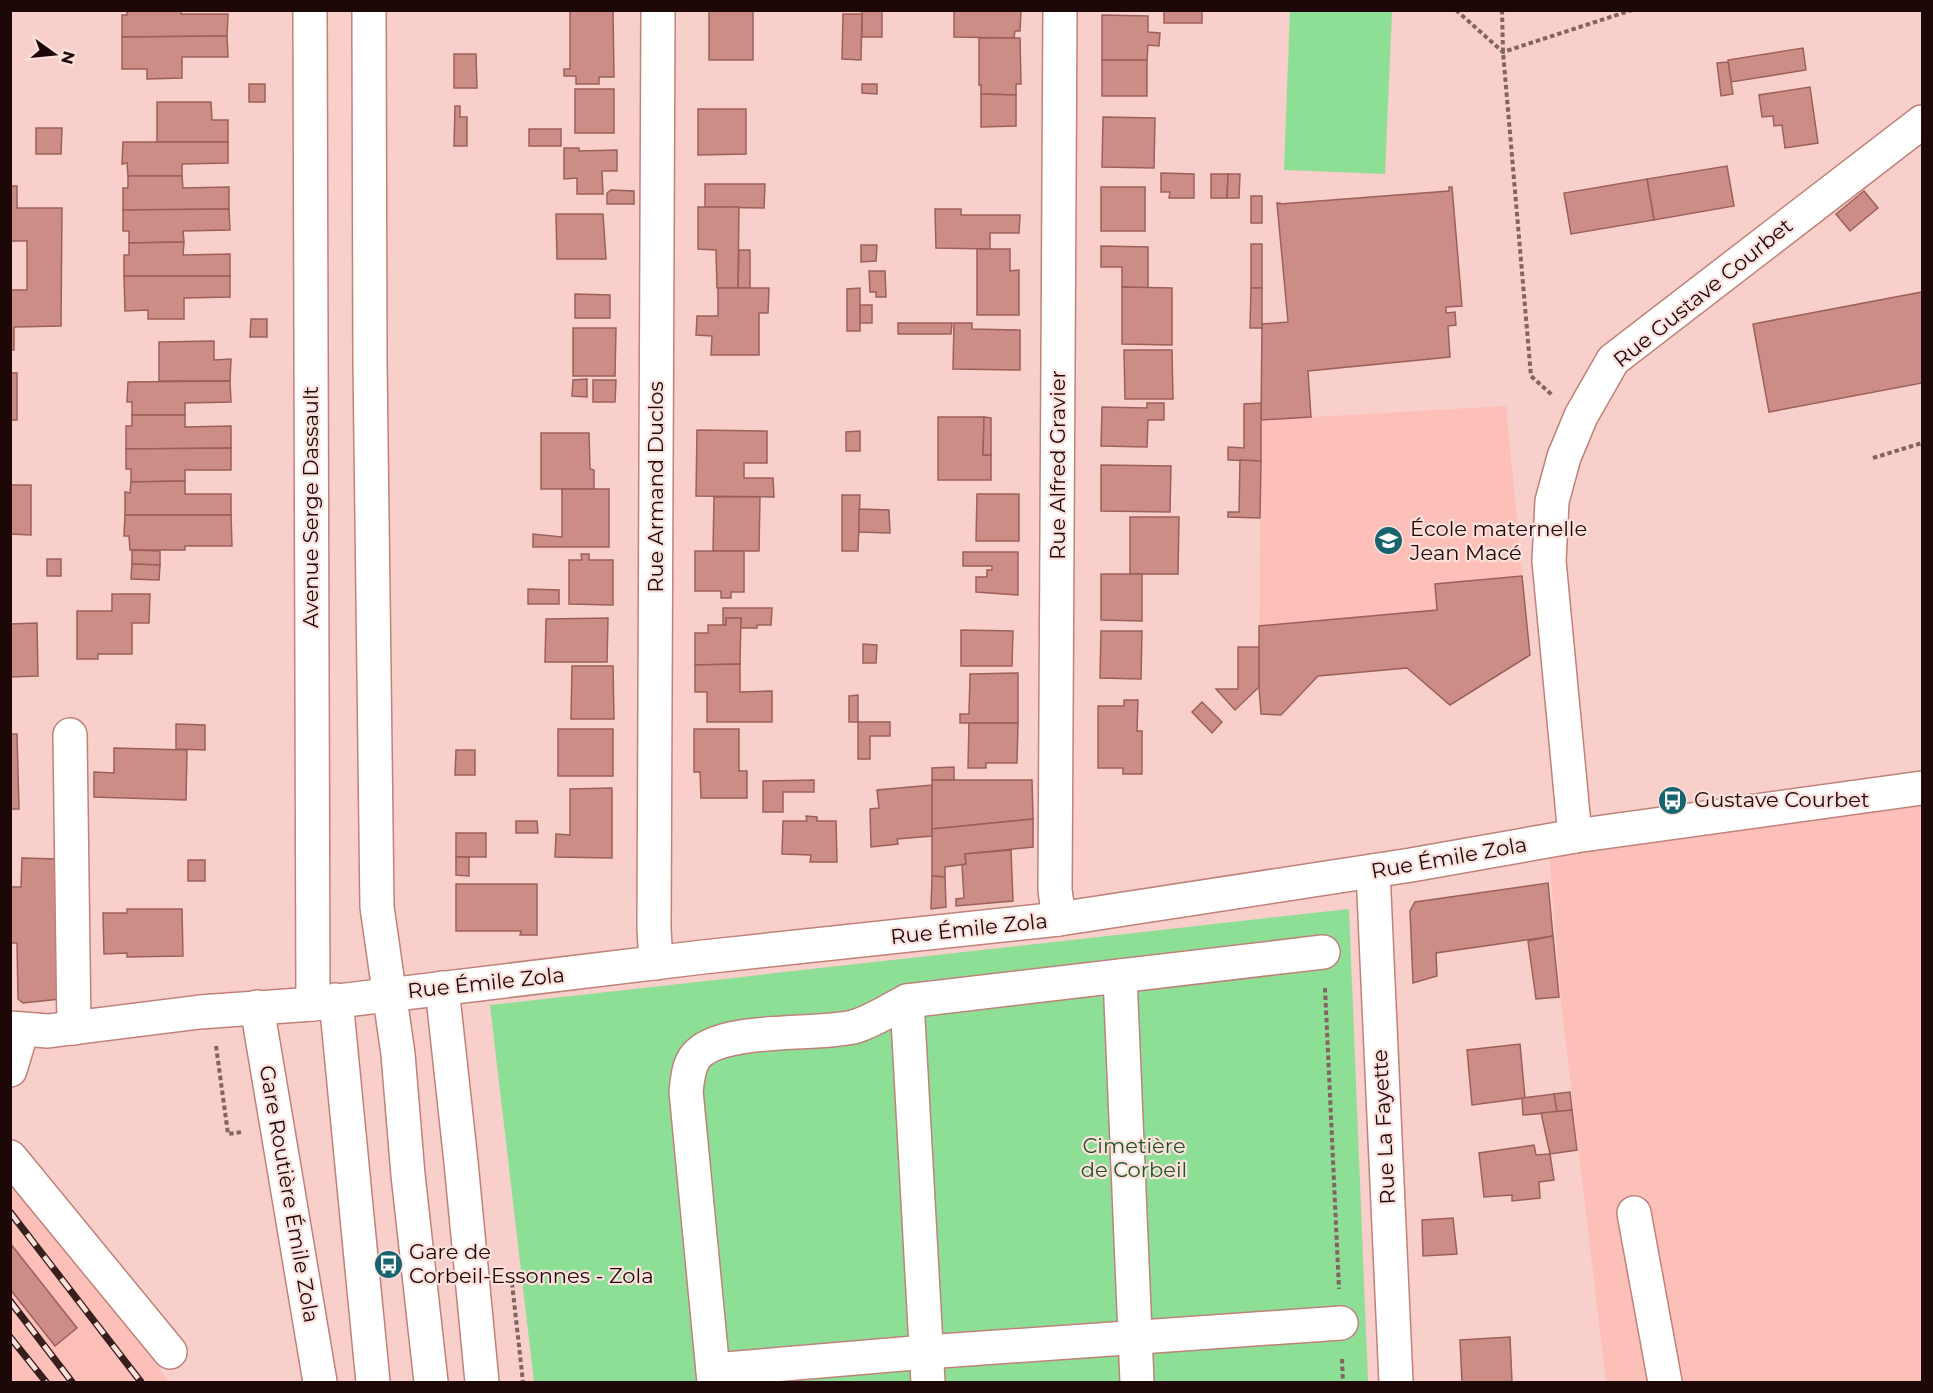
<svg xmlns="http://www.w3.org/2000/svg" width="1933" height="1393" viewBox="0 0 1933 1393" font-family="Montserrat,sans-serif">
<rect width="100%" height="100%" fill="#f8cfca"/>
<g fill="#fcc0b8">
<polygon points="1506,406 1530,655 1450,705 1407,668 1318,676 1281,715 1261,714 1259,687 1261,420"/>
<polygon points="1922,788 1922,1382 1606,1382 1561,1002 1548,841"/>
<polygon points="11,1170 169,1382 11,1382"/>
</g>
<g fill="#8edf96">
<polygon points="1290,11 1392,11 1385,174 1284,170"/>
<polygon points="1349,909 1368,1382 534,1382 490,1005"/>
</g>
<g fill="#cc8d86" stroke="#9b605a" stroke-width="1.5">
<polygon points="127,10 181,10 181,14 228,14 227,36 122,37 122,15 127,15"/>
<polygon points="570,10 613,10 614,77 599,77 599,84 576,84 576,76 564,76 564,69 570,69"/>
<rect x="709" y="10" width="44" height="50"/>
<rect x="862" y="10" width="20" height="27"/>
<polygon points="954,10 1021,10 1020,31 1015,31 1014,38 954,37"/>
<rect x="1164" y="10" width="38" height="13"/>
<polygon points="843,14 862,14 861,60 842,59"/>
<polygon points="1102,15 1148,16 1148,32 1160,33 1159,46 1148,45 1147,60 1102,60"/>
<polygon points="227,36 228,57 182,57 182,78 147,79 147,69 122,69 122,37"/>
<polygon points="979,38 1020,38 1021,84 1016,84 1016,95 981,94 981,85 979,85"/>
<polygon points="1803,48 1806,70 1731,82 1728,60"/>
<polygon points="454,54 476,54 477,88 454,88"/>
<rect x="1102" y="60" width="45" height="36"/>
<polygon points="1728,62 1733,94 1721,96 1717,63"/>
<rect x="249" y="84" width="16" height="18"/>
<polygon points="862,84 877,84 877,94 862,93"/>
<polygon points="1810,87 1818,143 1785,148 1782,125 1774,126 1773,116 1762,117 1759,95"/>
<rect x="575" y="89" width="39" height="44"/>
<polygon points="981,94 1016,95 1016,126 981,127"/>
<polygon points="157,102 211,102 212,120 228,120 228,142 157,142"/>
<polygon points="455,106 460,106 460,117 467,117 467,146 454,146"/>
<polygon points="698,109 746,109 746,154 698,155"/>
<polygon points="1103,117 1155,118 1154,168 1102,167"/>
<polygon points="36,128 62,128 61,154 36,154"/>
<rect x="529" y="129" width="32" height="17"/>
<polygon points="123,142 228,142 228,163 182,164 182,176 128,176 127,163 122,164"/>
<polygon points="564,148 579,148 579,151 617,150 617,171 602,171 603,194 577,194 577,178 564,179"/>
<polygon points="1727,166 1734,206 1654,220 1647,179"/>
<polygon points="1161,173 1194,174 1194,198 1169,198 1170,192 1161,192"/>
<polygon points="1211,174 1228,174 1227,198 1211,198"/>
<polygon points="1228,174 1240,174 1239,198 1227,198"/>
<polygon points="128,176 182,176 183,188 229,187 229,209 123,210 123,188 128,188"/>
<polygon points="1647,179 1654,220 1571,234 1564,193"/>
<polygon points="705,184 765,184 764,208 705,207"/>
<polygon points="10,186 17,186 17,208 62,208 61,326 14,327 14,350 10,350 10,290 27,290 27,241 10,241"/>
<rect x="1101" y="187" width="44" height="44"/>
<polygon points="1449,187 1452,187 1462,306 1446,307 1446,313 1455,312 1456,325 1448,326 1450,357 1308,371 1311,417 1261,420 1262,324 1288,322 1277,203 1280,203 1280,204 1449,191"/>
<polygon points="611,190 634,191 634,204 607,204 607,193"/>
<polygon points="1864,191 1878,208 1850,231 1836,214"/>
<rect x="1251" y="196" width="11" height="27"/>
<polygon points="698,207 739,207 738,288 717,288 716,250 698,249"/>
<polygon points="229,209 230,230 183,231 184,242 129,243 129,231 123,231 123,210"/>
<polygon points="935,209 961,209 961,215 1020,215 1019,233 990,233 990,249 936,248"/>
<polygon points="556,214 603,214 606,259 557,259"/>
<polygon points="184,242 183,255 230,254 230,276 124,276 124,255 129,255 129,243"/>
<rect x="1251" y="244" width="11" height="44"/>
<polygon points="861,245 877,245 876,261 861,262"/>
<polygon points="1101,246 1148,247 1148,288 1122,287 1122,267 1101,267"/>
<polygon points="977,249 1010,249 1010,271 1019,270 1019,315 977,315"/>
<polygon points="739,250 750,250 750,288 738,288"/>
<polygon points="869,271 885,271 886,297 876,297 876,292 870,292"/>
<polygon points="124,276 230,276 230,297 184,298 184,319 148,319 148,310 125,311"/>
<polygon points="1122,287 1172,288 1172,345 1122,344"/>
<polygon points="718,288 769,288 768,313 759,313 759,355 711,355 712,336 696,335 697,316 718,316"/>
<polygon points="860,288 860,331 847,331 847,289"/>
<polygon points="1251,288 1262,288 1262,328 1250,328"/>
<polygon points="1922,292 1922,383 1769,412 1753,324"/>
<polygon points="575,294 610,295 610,318 575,318"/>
<rect x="860" y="305" width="12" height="18"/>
<polygon points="251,319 267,319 267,337 250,337"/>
<polygon points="898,323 952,323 951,334 898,334"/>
<polygon points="954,323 972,323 972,329 1020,330 1020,370 953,369"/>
<polygon points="573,328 616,328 615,376 573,376"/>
<polygon points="214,341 214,360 231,359 230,381 159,381 159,342"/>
<polygon points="1124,350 1172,350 1173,399 1125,399"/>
<rect x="10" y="373" width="7" height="47"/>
<polygon points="587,379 587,397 572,396 573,380"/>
<polygon points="593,380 616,380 615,402 593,402"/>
<polygon points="230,381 231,402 185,403 185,415 132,415 132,402 127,402 128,382"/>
<polygon points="1147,403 1164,403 1164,420 1148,420 1147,447 1101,446 1102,407 1147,408"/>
<polygon points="1261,403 1261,461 1228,460 1228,447 1244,448 1244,404"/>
<polygon points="132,415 185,415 185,427 231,426 231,448 126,449 126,426 132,426"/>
<polygon points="938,417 984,417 983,455 991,455 991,480 938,480"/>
<polygon points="984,417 991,418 991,455 983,455"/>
<polygon points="697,430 767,431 767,463 744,463 744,478 773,478 774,497 696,496"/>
<polygon points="860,431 860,451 846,451 846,432"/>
<polygon points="541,433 589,433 590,469 594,470 594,489 541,489"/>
<polygon points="231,448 231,470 185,470 185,481 131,482 131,469 126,469 126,449"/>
<polygon points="1240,460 1261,461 1260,518 1228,517 1228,512 1239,512"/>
<polygon points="1101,465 1171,466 1170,512 1101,511"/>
<polygon points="185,481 185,494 231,494 231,515 125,515 125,492 130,493 131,482"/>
<polygon points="10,485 31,485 31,535 10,534"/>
<polygon points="562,489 609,489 609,547 533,547 533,534 562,537"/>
<polygon points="977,494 1019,494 1019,541 976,541"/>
<polygon points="842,495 860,495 858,551 842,551"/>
<polygon points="714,497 760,497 759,551 713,551"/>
<polygon points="859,509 889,510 890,533 859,532"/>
<polygon points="125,515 231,515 232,546 185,546 185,550 130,550 129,536 124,536"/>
<polygon points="1130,517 1179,517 1178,574 1130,574"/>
<polygon points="132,550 160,551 160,565 132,564"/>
<polygon points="695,551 744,551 744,592 731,592 731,598 721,598 721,591 695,591"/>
<polygon points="963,552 1018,552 1018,595 976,592 976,577 987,577 987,570 992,570 992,566 963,566"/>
<polygon points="581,554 589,554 589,560 613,560 613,605 569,604 569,560 582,560"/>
<rect x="47" y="559" width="14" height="17"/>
<polygon points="132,564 160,565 159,580 131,579"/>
<polygon points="1101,574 1142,574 1142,621 1101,620"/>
<polygon points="1522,576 1530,655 1450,705 1407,668 1318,676 1281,715 1261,714 1259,687 1259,626 1437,610 1435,584"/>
<polygon points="528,589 559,590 559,604 528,604"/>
<polygon points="112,594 150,594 149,623 132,623 132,654 98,654 98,659 77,659 77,611 112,611"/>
<polygon points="723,608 772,608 771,625 757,625 757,628 740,628 741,618 726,618 726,625 723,625"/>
<polygon points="608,618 607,662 545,662 546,619"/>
<polygon points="726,618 741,618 740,664 695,665 695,633 708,633 708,625 726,625"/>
<polygon points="37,623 38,676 10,677 10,624"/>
<polygon points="961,630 1013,631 1012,666 961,666"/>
<polygon points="1101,631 1142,631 1141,679 1100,678"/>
<polygon points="863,644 877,645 876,663 863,663"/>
<polygon points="1238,647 1259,647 1259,687 1235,710 1216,689 1238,689"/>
<polygon points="740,664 740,692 772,691 772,722 707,722 707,692 695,692 695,665"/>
<polygon points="572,666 613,666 614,719 571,719"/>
<polygon points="1018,673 1018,723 960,723 960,714 969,714 970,674"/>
<polygon points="858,695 858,722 849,722 849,696"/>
<polygon points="1124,700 1138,700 1137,731 1142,731 1142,774 1123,774 1123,768 1098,768 1098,706 1124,706"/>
<polygon points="1202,702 1222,722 1212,733 1192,712"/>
<polygon points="858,722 890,722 890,736 870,736 870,759 858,759"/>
<polygon points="969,723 1018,723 1017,763 986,763 986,768 968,768"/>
<polygon points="176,724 205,725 205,750 176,749"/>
<rect x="558" y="729" width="55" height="47"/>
<polygon points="694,729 739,729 739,771 747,771 747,798 701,798 700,772 694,772"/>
<polygon points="10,734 17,734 19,809 10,809"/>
<polygon points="114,748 187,750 186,800 94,797 94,772 114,773"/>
<polygon points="456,750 475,750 475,775 455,775"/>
<polygon points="954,767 954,780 932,780 932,768"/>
<polygon points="814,780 814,792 783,792 783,812 763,812 763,781"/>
<polygon points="932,780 1032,780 1033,819 932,829"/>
<polygon points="932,785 932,836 897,839 898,844 871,847 870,809 879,808 877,790"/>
<polygon points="612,788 612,858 555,857 556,834 570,835 570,789"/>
<polygon points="806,816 817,817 817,821 836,821 837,862 810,862 811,855 782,854 783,821 807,821"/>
<polygon points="1033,819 1033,847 965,854 966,864 945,867 945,877 932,876 932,829"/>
<polygon points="516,821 537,821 538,833 516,833"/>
<rect x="456" y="833" width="30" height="24"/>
<polygon points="1011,850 1013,901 956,906 956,899 964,898 962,865 966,864 965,854"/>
<polygon points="456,857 469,857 469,876 456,875"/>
<polygon points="22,858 56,859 56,885 60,885 60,999 23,1003 18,999 17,943 10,943 10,887 21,887"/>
<rect x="188" y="860" width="17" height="21"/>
<polygon points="932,876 945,877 946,907 931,909"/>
<polygon points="1548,883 1553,936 1436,953 1437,976 1413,983 1410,911 1415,902"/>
<polygon points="456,884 537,884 537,935 520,935 521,931 456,931"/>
<polygon points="127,909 182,909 183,956 127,957 127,953 104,954 103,913 127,913"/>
<polygon points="1553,936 1559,997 1536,999 1528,941"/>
<polygon points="1520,1044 1525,1098 1472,1105 1467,1050"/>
<polygon points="1570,1092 1572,1110 1557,1112 1554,1094"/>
<polygon points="1554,1094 1557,1112 1523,1115 1522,1098"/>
<polygon points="1572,1110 1577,1150 1550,1154 1541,1113"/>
<polygon points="1534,1145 1536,1155 1550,1154 1554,1180 1539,1182 1540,1198 1512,1201 1512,1195 1484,1197 1479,1153"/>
<polygon points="1453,1218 1457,1254 1423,1256 1422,1220"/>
<polygon points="10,1243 77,1328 55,1346 10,1289"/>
<polygon points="1510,1337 1512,1382 1462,1382 1460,1340"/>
</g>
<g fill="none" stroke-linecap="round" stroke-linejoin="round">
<defs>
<g id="minor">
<polyline points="310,10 313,1004"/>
<polyline points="369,10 370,362 377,907 398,1054 408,1175 431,1382"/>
<polyline points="70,735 74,1028"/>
<polyline points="1575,836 1549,561 1552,501 1564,457 1581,416 1613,360 1922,122"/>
<polyline points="1373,871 1396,1382"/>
<polyline points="1059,919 1055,890 1060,10"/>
<polyline points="656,963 654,929 658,10"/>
<polyline points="1120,976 1137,1382"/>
<polyline points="442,988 461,1162 482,1382"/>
<polyline points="336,1000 373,1382"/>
<polyline points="907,1001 928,1382"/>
<polyline points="257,1007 320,1382"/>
<polyline points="10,1028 48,1031 200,1012 313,1004 703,957 1059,919 1411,865 1575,836 1922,788"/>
<polyline points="10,1070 22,1030"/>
<polyline points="10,1157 170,1352"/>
<polyline points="1634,1213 1665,1382"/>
<polyline points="713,1370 926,1352 1341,1323"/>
<path d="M 714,1382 L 686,1091 C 688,1078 688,1066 696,1056 C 721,1026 816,1036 853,1027 C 870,1023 891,1009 907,1001 L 1323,952"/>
</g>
</defs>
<use href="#minor" stroke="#bf827a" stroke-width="36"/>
<g stroke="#836461" stroke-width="4" stroke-dasharray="4.5 3" stroke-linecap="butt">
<polyline points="1456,10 1503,52 1632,10"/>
<polyline points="1502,10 1503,52 1531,376 1552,395"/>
<polyline points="1873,458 1922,443"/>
<polyline points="1325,988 1339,1289"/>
<polyline points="216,1046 228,1134 242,1132"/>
<polyline points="512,1283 523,1382"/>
<polyline points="1342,1359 1343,1382"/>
</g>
<use href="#minor" stroke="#fff" stroke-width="33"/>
<defs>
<g id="rail">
<polyline points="10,1212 141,1382"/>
<polyline points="10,1301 72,1382"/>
<polyline points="10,1337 46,1382"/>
</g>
</defs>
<use href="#rail" stroke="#381f1e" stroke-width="7"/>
<use href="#rail" stroke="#fbe0dc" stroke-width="4.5" stroke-dasharray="14" stroke-linecap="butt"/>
</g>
<defs>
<symbol id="school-disc" viewBox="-11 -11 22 22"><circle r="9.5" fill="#18646e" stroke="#fbe0dc"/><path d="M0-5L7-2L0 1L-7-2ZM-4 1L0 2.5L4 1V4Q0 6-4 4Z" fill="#fff"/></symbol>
<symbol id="bus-disc" viewBox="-11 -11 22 22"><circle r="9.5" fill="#18646e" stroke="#fbe0dc"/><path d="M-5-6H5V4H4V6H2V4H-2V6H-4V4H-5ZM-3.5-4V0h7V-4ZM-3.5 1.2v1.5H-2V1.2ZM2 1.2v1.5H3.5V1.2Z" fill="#fff"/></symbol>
</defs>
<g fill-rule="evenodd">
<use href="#school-disc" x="1372" y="524" width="33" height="33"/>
<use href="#bus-disc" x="1656" y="784" width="33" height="33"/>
<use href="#bus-disc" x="372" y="1248" width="33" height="33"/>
</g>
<g text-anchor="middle" stroke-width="4.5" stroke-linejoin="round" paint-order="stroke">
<g font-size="21" fill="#1e0807" stroke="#fbe0dc">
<text transform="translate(1703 293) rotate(-39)" y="7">Rue Gustave Courbet</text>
<text transform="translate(1058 465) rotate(-90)" y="7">Rue Alfred Gravier</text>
<text transform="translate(656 487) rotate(-90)" y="7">Rue Armand Duclos</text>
<text transform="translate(311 507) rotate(-90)" y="7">Avenue Serge Dassault</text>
<text transform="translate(1449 858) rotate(-10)" y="7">Rue Émile Zola</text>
<text transform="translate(969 929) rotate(-6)" y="7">Rue Émile Zola</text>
<text transform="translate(486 983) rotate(-6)" y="7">Rue Émile Zola</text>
<text transform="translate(1384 1127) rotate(-93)" y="7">Rue La Fayette</text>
<text transform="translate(289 1194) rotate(80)" y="7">Gare Routière Émile Zola</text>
</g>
<g font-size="21" fill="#1e0807" stroke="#fbe0dc" text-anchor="start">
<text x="1410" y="536">École maternelle<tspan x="1410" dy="24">Jean Macé</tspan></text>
<text x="1694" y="807">Gustave Courbet</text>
<text x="409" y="1259">Gare de<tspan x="409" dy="24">Corbeil-Essonnes - Zola</tspan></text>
</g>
<g font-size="21" fill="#1c5526" stroke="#fbe0dc">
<text x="1134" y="1153">Cimetière<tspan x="1134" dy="24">de Corbeil</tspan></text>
</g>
</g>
<rect width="1933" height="1393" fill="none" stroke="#1e0807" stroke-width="24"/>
<g transform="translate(54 54) rotate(105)" stroke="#fbe0dc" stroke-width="4.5" paint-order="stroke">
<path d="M0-4.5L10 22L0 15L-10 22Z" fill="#1e0807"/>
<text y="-9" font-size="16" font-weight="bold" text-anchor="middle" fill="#1e0807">N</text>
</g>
</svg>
